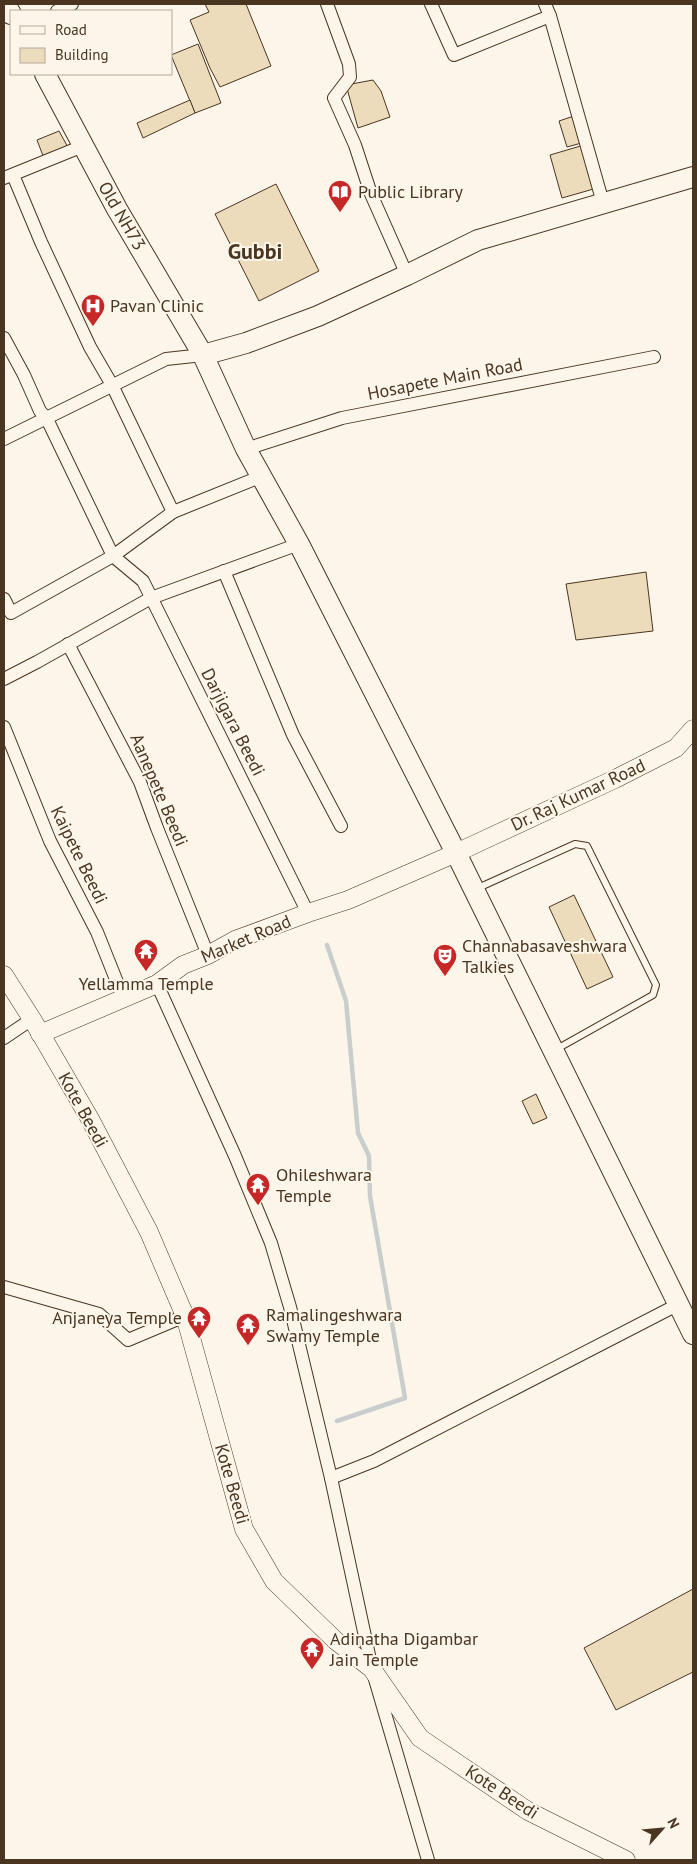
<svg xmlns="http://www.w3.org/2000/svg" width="697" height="1864" viewBox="0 0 697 1864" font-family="'PT Sans',sans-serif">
<rect width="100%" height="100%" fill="#fbf6e9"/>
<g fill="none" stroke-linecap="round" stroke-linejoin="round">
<polyline stroke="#c9cecd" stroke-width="4.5" points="327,945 346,1001 358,1133 369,1156 370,1196 405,1398 337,1421"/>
</g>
<g fill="#ecdcbc" stroke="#4a3520">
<polygon points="205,4 246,4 271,66 220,87 210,68 190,20 209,12"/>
<polygon points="198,44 221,103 195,113 171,55"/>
<polygon points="373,80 381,91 390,117 358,128 346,85"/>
<polygon points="190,100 195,113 143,138 137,123"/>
<polygon points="577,115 585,142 567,147 559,121"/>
<polygon points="59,131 70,151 45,161 37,140"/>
<polygon points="584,145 597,188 562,198 550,155"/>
<polygon points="276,184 319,271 259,301 215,214"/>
<polygon points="646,572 653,631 576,640 566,584"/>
<polygon points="574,895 613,977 587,989 549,907"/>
<polygon points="536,1094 547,1118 533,1124 522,1101"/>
<polygon points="693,1589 693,1672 616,1710 584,1648"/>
</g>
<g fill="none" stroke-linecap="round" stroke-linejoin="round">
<defs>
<polyline id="lane" points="478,888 575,844 587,846 656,985 653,995 555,1050"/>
<g id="street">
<polyline points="327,4 349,64 350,77 334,98 355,145 371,194 407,275"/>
<polyline points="431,4 454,55 550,16"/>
<polyline points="545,4 550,16 603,203"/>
<polyline points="57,11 72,4"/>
<polyline points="13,175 41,242 90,347 112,385 173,512"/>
<polyline points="4,178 83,146"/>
<polyline points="4,338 24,375 40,411 47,419 113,556 11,613 4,599"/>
<polyline points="4,439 166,359 203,355"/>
<polyline points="246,449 342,418 654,357"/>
<polyline points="262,476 173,512 113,556 143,581 308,913"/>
<polyline points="224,571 293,735 341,826"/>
<polyline points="68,644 140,782 157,828 208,955"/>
<polyline points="4,679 37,662 151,598 299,544"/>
<polyline points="4,727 50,841 97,932 123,997"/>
<polyline points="157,984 235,1156 271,1243 290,1307 331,1478 372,1669 428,1860"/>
<polyline points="4,1038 32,1019"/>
<polyline points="4,1287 99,1314 128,1340 185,1316"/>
<polyline points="331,1478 374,1461 679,1304"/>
</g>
<g id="secondary">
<polyline points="4,975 32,1019 90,1119 149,1232 185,1316 244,1529 274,1581 336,1641 372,1669 420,1738 528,1811 626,1860"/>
<polyline points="40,1034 157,984 183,965 208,955 235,940 308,913 348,900 456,853 615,779 676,748 693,729"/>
</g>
<g id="primary">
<polyline points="5,4 11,14"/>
<polyline points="45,74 117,209 203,355 246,449 299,544 456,853 693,1334"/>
<polyline points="203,355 246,343 318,316 407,275 478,240 693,177"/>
</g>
</defs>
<use href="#lane" stroke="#4a3520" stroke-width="8"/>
<use href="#street" stroke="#4a3520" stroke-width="14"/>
<use href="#secondary" stroke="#4a3520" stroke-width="19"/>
<use href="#primary" stroke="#4a3520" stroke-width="22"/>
<use href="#lane" stroke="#fbf6e9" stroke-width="6"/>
<use href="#street" stroke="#fbf6e9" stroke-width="12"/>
<use href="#secondary" stroke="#fbf6e9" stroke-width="18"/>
<use href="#primary" stroke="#fbf6e9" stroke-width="20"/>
</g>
<defs>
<symbol id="library-pin" viewBox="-11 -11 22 30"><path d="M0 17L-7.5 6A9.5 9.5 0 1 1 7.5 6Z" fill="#c62828" stroke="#fbf6e9"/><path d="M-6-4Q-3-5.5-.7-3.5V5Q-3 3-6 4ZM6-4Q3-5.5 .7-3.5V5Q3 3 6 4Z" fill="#fff"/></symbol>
<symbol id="hospital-pin" viewBox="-11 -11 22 30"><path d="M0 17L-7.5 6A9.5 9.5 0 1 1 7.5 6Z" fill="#c62828" stroke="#fbf6e9"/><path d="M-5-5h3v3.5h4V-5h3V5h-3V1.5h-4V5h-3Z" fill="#fff"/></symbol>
<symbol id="temple-pin" viewBox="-11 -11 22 30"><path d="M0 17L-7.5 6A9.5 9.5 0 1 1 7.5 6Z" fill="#c62828" stroke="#fbf6e9"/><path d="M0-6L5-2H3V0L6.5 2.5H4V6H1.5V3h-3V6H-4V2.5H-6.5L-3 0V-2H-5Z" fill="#fff"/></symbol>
<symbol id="theatre-pin" viewBox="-11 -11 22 30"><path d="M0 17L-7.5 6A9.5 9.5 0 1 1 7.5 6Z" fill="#c62828" stroke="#fbf6e9"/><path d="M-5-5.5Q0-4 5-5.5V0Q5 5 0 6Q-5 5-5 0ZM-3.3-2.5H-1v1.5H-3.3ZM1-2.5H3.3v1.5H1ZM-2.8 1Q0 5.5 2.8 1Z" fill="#fff"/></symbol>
</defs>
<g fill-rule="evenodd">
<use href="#library-pin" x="326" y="178" width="28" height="38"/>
<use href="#hospital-pin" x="79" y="292" width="28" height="38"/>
<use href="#temple-pin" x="132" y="937" width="28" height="38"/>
<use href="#theatre-pin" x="431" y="942" width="28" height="38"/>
<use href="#temple-pin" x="244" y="1171" width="28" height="38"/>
<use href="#temple-pin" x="185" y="1304" width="28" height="38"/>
<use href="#temple-pin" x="234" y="1311" width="28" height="38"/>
<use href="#temple-pin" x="298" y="1635" width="28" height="38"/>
</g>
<g text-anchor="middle" stroke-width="4" stroke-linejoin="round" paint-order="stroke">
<g font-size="18" fill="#4a3520" stroke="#fbf6e9" text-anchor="start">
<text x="358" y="198">Public Library</text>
<text x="110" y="312">Pavan Clinic</text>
<text x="462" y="952">Channabasaveshwara<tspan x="462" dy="21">Talkies</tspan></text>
<text x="146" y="990" text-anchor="middle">Yellamma Temple</text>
<text x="276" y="1181">Ohileshwara<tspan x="276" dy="21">Temple</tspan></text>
<text x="266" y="1321">Ramalingeshwara<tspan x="266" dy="21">Swamy Temple</tspan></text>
<text x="182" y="1324" text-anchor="end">Anjaneya Temple</text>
<text x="330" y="1645">Adinatha Digambar<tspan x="330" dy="21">Jain Temple</tspan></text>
</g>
<g font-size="18" fill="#4a3520" stroke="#fbf6e9">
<text transform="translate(122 216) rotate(60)" y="6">Old NH73</text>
<text transform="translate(445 379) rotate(-11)" y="6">Hosapete Main Road</text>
<text transform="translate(233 722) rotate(63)" y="6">Darjigara Beedi</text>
<text transform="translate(159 790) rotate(67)" y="6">Aanepete Beedi</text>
<text transform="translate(578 795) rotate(-25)" y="6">Dr. Raj Kumar Road</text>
<text transform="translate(79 855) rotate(64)" y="6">Kaipete Beedi</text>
<text transform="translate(246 939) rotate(-23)" y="6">Market Road</text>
<text transform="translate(83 1110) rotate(61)" y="6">Kote Beedi</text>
<text transform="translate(232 1484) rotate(74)" y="6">Kote Beedi</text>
<text transform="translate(502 1792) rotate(33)" y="6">Kote Beedi</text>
</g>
<g font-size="22" font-weight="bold" fill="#4a3520" stroke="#fbf6e9">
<text x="255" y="259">Gubbi</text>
</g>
</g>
<rect width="697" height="1864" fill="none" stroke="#4a3520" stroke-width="10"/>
<rect x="10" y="10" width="162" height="65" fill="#fbf6e9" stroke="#b4a999"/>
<rect x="20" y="26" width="25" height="8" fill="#fbf6e9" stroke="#b4a999"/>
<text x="55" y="35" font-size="15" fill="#4a3520">Road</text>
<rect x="20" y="48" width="25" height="15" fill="#ecdcbc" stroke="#b4a999"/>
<text x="55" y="60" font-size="15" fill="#4a3520">Building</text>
<g transform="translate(662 1829) rotate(63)" stroke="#fbf6e9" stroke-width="4" paint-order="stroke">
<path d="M0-4L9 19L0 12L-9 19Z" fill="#4a3520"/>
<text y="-8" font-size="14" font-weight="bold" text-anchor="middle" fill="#4a3520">N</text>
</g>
</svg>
